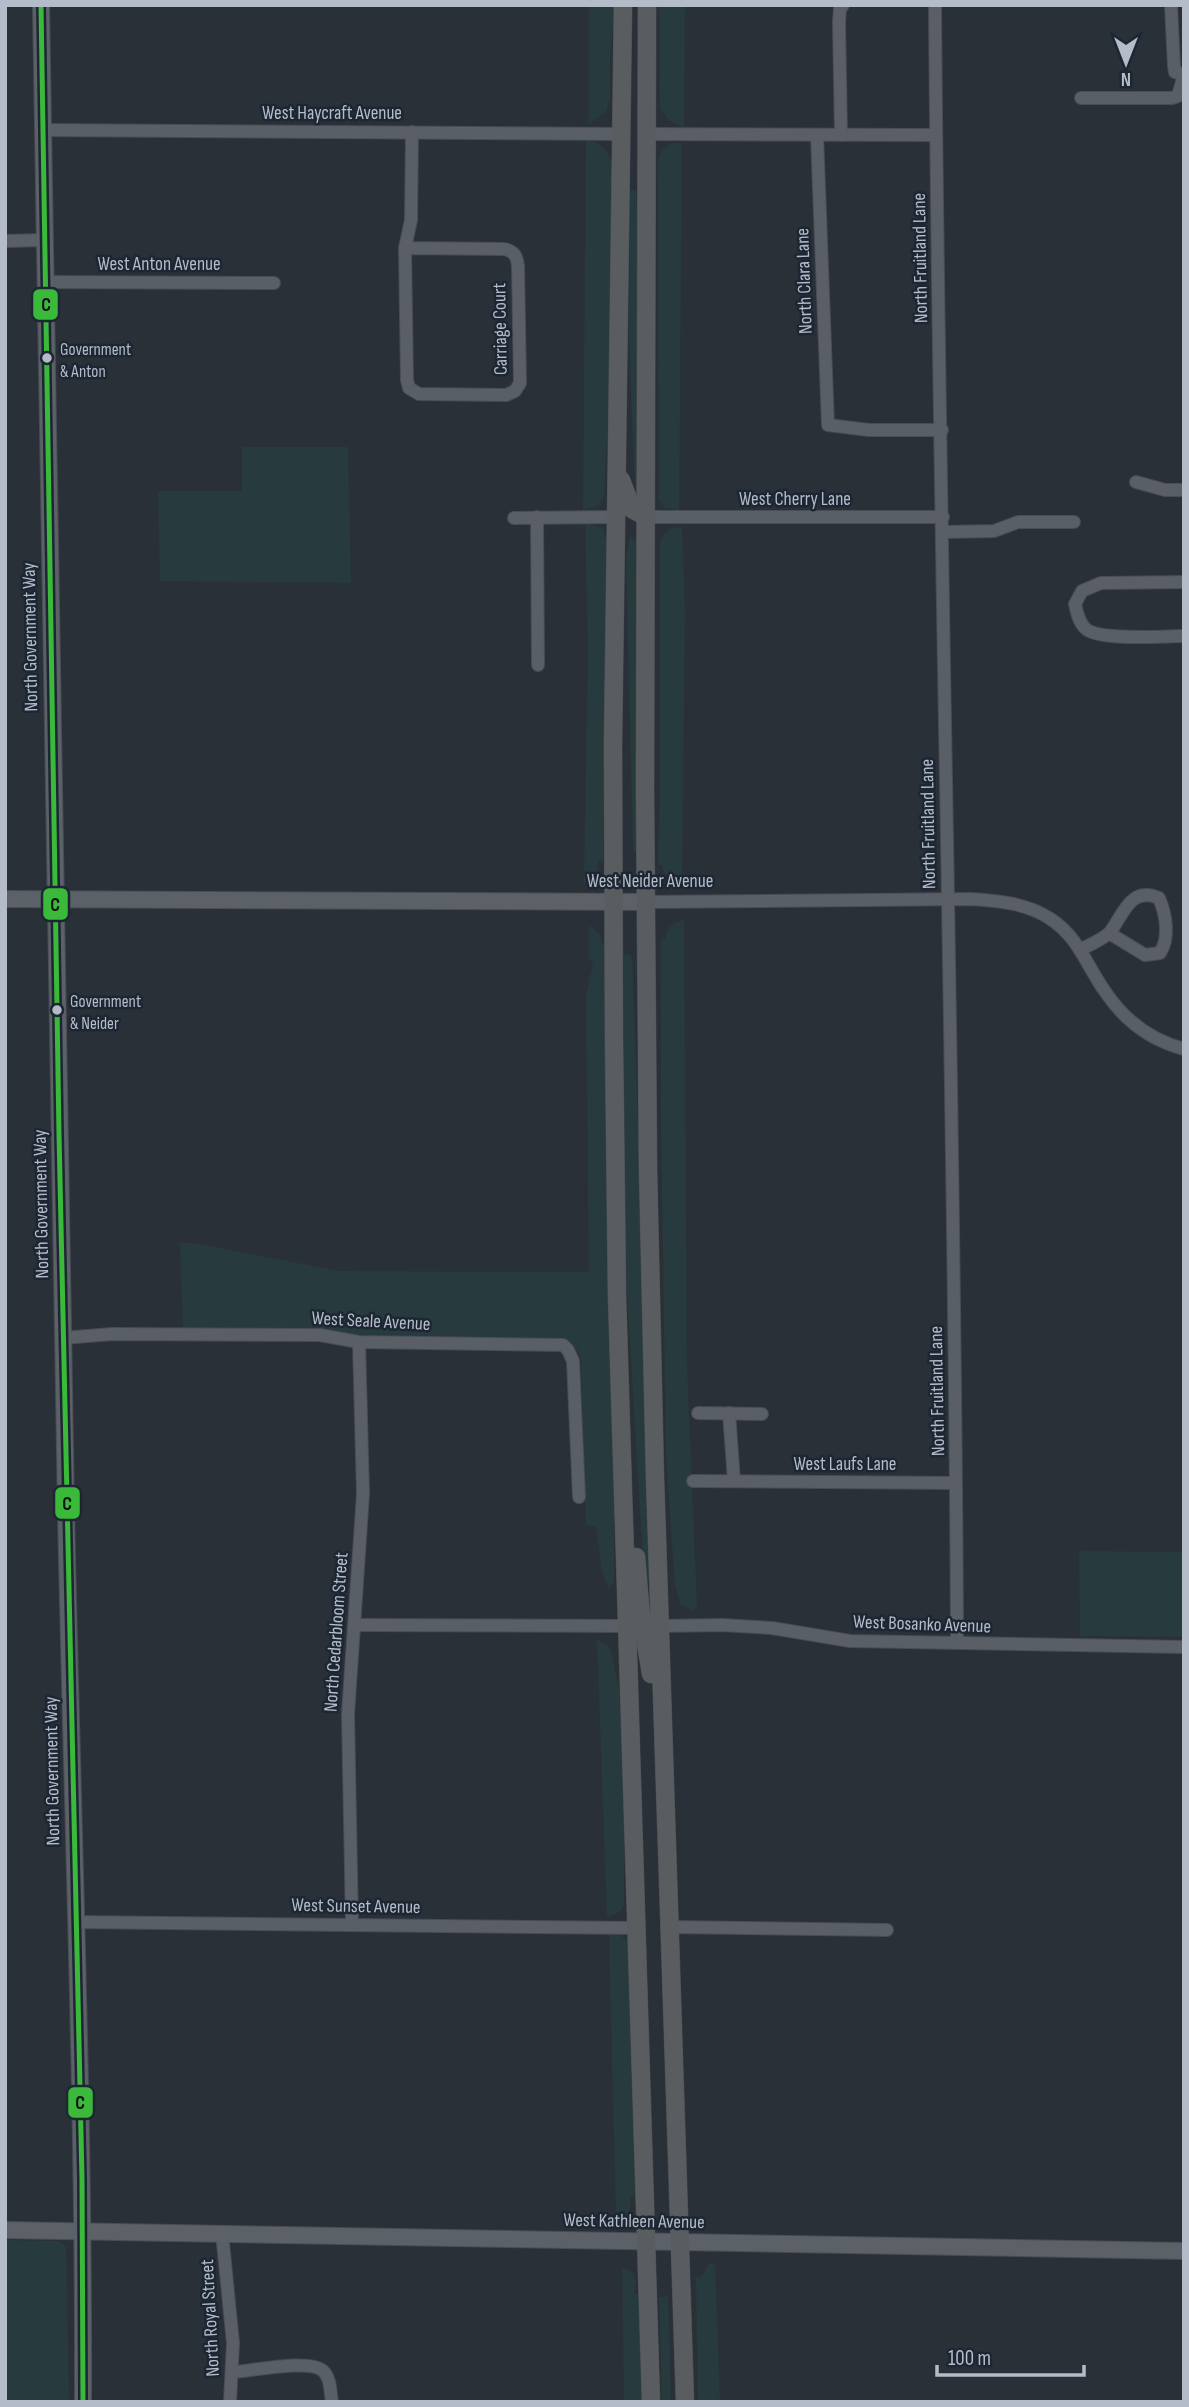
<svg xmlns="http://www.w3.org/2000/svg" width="1189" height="2407" viewBox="0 0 1189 2407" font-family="'Sofia Sans Condensed',sans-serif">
<rect width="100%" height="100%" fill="#2a3038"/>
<g fill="#273a3e">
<polygon points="589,5 616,5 610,54 610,99 606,112 589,124"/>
<polygon points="659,5 685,5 684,127 670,121 660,108"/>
<path d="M 586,140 C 601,142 609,150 612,165 L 611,359 L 604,496 L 598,506 L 583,510 Z"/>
<polygon points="671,143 682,143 679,510 665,508 659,501 658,159 661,151"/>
<polygon points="630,190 636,190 639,237 638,495 635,496 629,335"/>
<polygon points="242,447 348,447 351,583 160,581 158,491 242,491"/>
<path d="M 585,523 L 603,528 L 607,544 L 603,860 L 598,862 C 597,872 595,880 584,883 L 588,648 Z"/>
<path d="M 682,527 L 685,610 L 682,883 C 671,883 664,877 662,865 L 658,865 L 660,788 L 660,540 L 669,529 Z"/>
<polygon points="630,537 636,542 637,551 639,849 636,851 633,851 633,848 626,556"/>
<path d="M 684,920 L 687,1366 L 697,1607 L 691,1610 L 680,1603 L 675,1585 L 666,1454 L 661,1121 L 661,939 L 665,939 C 667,928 672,922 684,920 Z"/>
<path d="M 589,926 C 597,929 601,935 602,944 L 605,944 L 606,1093 L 614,1455 L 614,1581 L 609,1589 L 602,1572 L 596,1526 L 586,1525 L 581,1362 C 579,1344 568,1341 552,1338 L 371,1337 L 317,1329 L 183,1331 L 180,1243 L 194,1243 L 339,1271 L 589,1272 L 586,995 L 593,964 L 589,959 Z"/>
<polygon points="626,953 632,957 638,1122 646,1250 650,1581 644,1578 627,1293 624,1181 624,956"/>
<polygon points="1079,1551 1184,1552 1184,1637 1080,1636"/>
<polygon points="597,1640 607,1645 611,1651 619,1689 624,1790 624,1905 618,1913 607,1917"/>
<path d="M 609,1935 L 621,1935 L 627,1942 L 628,1948 L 635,2196 L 630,2198 C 632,2210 628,2220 616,2222 Z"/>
<polygon points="5,2240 59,2241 66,2247 69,2402 5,2402"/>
<polygon points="715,2263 720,2402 698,2402 696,2277 701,2277 709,2264"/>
<polygon points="622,2266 634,2274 636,2283 634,2293 639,2296 641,2300 644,2402 624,2402"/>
<polygon points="668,2296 671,2402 662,2402 659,2298"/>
</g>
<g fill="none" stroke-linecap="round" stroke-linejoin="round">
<defs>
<g id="minor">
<path d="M 935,5 C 939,551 955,1097 957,1643"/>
<polyline points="1081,98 1172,98 1178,96 1184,75 1175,72 1174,66 1171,5"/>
<polyline points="42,130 621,134"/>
<polyline points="645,134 936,135"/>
<polyline points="817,135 828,425 869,430 942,430"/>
<polyline points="841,135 839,22 840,9 843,5"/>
<polyline points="5,241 44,240"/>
<path d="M 405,248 L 504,249 C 514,251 517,256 518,266 L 520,383 L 515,391 L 506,395 L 419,394 L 409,388 L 407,380 L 405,248 L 411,220 L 412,132"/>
<polyline points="44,282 274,283"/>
<polyline points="1136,482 1165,490 1184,490"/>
<polyline points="537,517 538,665"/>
<polyline points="647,517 943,517"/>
<polyline points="514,518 616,517"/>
<polyline points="943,532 994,531 1018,522 1074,522"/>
<path d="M 1184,582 L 1101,583 L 1082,591 L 1075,604 C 1077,613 1079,623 1086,629 C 1100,641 1164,636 1184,636"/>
<path d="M 646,902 L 971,899 C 998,901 1026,903 1049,918 C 1077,935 1086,964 1104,990 C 1123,1019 1150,1040 1184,1049"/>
<path d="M 1080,950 C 1089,945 1104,939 1110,932 C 1124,914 1130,886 1159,898 C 1166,914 1170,938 1160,953 L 1145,955 L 1109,933"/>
<polyline points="63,1338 112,1334 320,1335 359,1342 563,1345 568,1350 573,1361 579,1497"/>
<polyline points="698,1413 762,1414"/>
<polyline points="729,1413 734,1481"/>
<polyline points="693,1481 956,1483"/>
<polyline points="354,1625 627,1626"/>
<polyline points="660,1626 722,1625 772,1628 850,1641 1184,1647"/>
<polyline points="75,1922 636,1928"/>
<polyline points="352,1924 348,1714 363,1494 359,1342"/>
<polyline points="669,1927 887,1930"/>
<polyline points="222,2233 233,2343 230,2402"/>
<path d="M 233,2372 C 252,2371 308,2359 322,2370 C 331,2377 330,2391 332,2402"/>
</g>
<g id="major">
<path d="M 41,5 C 47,507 56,1009 66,1511 C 72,1808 84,2105 83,2402"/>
<polyline points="5,899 646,902"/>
<polyline points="5,2230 1184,2251"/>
</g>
<g id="highway">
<polyline points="623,5 613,744 614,1040 617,1296 651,2402"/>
<polyline points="647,5 645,790 648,1169 655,1478 685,2402"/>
<polyline points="621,480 632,509 647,517"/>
<polyline points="636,1557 641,1616 650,1623 660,1626"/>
<polyline points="627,1626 639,1629 645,1637 651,1674"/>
</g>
</defs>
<use href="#minor" stroke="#484c53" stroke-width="14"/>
<use href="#major" stroke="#484c55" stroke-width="18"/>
<use href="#highway" stroke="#474c53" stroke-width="19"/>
<use href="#minor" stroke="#5a5e66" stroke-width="12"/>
<use href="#major" stroke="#5c6168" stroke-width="16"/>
<use href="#highway" stroke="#5a5d60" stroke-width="18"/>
<defs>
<polyline id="bus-1" points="41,5 59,1134 82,2179 83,2402"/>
</defs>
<use href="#bus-1" stroke="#1d2633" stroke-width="10"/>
<use href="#bus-1" stroke="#3ab93a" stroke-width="5"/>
</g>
<g fill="#b4bcc9" stroke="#1d2633" stroke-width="2.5">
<circle cx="47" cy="358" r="6"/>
<circle cx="57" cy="1010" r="6"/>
</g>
<g text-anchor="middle" stroke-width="5" stroke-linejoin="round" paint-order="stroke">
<g font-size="17" fill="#b4bcc9" stroke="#1d2633" text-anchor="start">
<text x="60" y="355">Government<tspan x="60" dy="22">&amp; Anton</tspan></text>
<text x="70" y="1007">Government<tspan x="70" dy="22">&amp; Neider</tspan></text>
</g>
<g font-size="19" fill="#b4bcc9" stroke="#1d2633">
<text x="332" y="119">West Haycraft Avenue</text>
<text transform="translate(919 258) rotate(-91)" y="7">North Fruitland Lane</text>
<text x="159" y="270">West Anton Avenue</text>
<text transform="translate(803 281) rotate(-92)" y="7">North Clara Lane</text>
<text transform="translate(499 329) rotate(-91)" y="7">Carriage Court</text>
<text x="795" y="505">West Cherry Lane</text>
<text transform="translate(29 637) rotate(-91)" y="7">North Government Way</text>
<text transform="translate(927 824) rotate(-91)" y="7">North Fruitland Lane</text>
<text x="650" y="887">West Neider Avenue</text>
<text transform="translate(40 1204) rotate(-91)" y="7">North Government Way</text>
<text transform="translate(371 1320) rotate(3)" y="7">West Seale Avenue</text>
<text transform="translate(936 1391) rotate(-91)" y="7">North Fruitland Lane</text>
<text x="845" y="1470">West Laufs Lane</text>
<text transform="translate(922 1623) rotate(2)" y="7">West Bosanko Avenue</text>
<text transform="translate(335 1632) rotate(-86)" y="7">North Cedarbloom Street</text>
<text transform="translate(51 1771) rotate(-91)" y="7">North Government Way</text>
<text transform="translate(356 1905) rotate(1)" y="7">West Sunset Avenue</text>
<text transform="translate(634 2220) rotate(1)" y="7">West Kathleen Avenue</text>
<text transform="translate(209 2318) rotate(-93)" y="7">North Royal Street</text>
</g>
</g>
<g stroke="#1d2633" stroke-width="2.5">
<rect x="32" y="288" width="27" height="33" rx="7" fill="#3ab93a"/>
<rect x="42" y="887" width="27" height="34" rx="7" fill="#3ab93a"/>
<rect x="54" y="1486" width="27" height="34" rx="7" fill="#3ab93a"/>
<rect x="67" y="2086" width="27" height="33" rx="7" fill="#3ab93a"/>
</g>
<g font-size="19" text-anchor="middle" font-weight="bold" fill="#111">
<text x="46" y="311">C</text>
<text x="55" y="911">C</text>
<text x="67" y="1510">C</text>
<text x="80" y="2109">C</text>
</g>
<rect width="1189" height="2407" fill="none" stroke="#b4bcc9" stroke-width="14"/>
<g transform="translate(1126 63) rotate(180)" stroke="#1d2633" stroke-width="5" paint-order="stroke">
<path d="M0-5L12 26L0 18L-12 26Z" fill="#b4bcc9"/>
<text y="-10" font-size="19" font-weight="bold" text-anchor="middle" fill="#b4bcc9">N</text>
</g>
<path d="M937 2365v10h147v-10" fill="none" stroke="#b4bcc9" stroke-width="3.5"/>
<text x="948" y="2365" font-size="21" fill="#b4bcc9" stroke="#1d2633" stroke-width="5" paint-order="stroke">100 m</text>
</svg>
